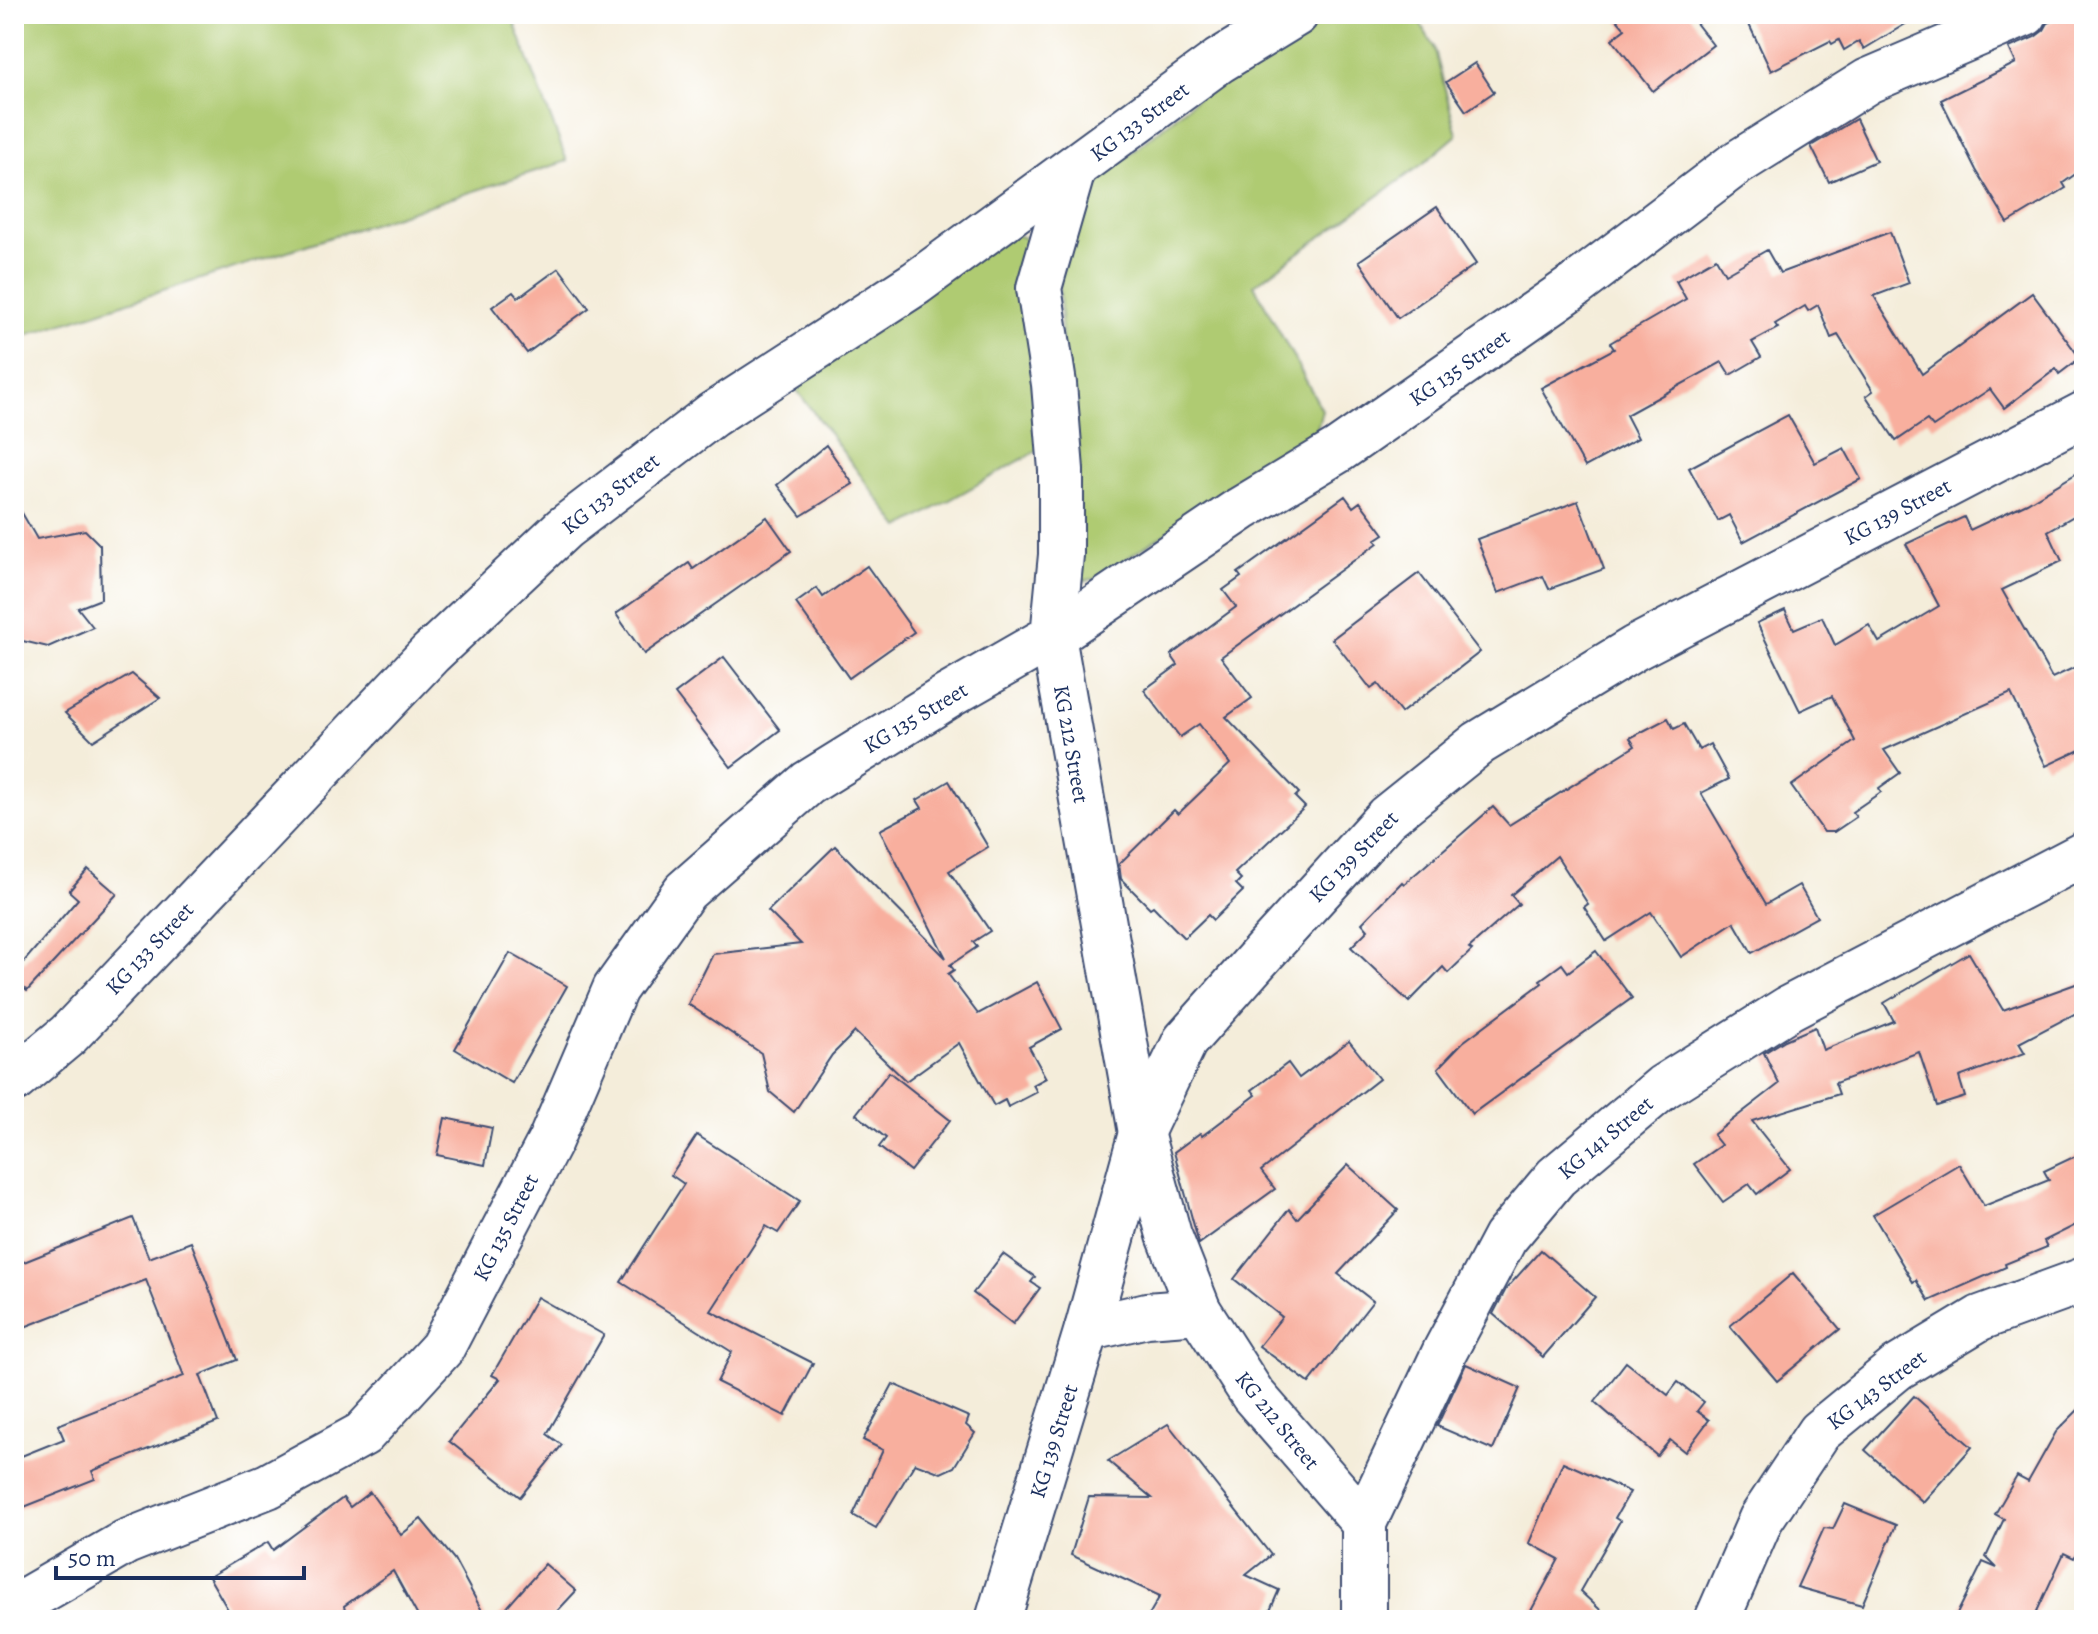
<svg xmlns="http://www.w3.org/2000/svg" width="2098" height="1634" viewBox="0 0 2098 1634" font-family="Alegreya,serif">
<rect width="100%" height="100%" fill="#fff"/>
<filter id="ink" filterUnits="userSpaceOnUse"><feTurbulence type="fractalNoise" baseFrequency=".0125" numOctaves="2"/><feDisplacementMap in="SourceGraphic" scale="16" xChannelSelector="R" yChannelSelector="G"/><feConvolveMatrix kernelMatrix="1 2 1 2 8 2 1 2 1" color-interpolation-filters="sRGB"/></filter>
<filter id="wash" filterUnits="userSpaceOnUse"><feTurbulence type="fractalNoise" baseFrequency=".006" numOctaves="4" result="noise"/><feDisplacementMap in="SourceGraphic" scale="32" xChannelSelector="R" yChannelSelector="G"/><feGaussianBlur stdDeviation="1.8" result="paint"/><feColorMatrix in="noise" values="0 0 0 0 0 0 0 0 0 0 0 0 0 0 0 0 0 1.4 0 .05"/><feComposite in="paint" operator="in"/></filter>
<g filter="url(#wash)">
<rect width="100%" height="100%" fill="#f4edda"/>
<g fill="#afcb72" stroke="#657d68" stroke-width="2">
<polygon points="14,14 511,14 567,161 14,339"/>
<polygon points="1328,14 1415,14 1434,47 1457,135 1424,163 1254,285 1322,410 1315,436 1095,579 1072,582 1059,272 1096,183 1212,86"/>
<polygon points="1004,230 1037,243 1042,448 900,528 790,381"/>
</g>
<g id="blocks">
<g fill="#f8af9e">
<polygon points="1612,14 1689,14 1713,45 1653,91 1612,39 1625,29"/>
<polygon points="1744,14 1922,14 1864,49 1859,41 1844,50 1839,40 1832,44 1830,41 1771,71"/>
<polygon points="2066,14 2084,14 2084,168 2063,183 2066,188 2008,223 1976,170 1941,100 2016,63 2009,48 2035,37 2044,30 2048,23"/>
<polygon points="1475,63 1494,92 1466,111 1446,82"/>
<polygon points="1856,119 1876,161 1829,182 1811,146"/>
<polygon points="1437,207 1476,264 1398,318 1359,261"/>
<polygon points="1890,232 1909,283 1874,296 1922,374 2032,293 2080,358 2059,374 2056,369 2004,408 1990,389 1933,427 1927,420 1896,441 1866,396 1873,391 1838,335 1831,338 1818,305 1808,311 1805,306 1775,324 1778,328 1752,342 1761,357 1730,375 1722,362 1626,415 1638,438 1585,467 1541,388 1614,349 1610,343 1686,299 1676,281 1716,258 1725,274 1767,250 1780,273"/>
<polygon points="559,268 589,308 527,353 492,307 513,292 518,298"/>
<polygon points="1788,415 1815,463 1844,448 1861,479 1743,542 1729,515 1718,521 1689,468"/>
<polygon points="826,445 853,484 801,516 777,485"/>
<polygon points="2084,469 2084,510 2048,531 2062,561 2002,590 2052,678 2084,663 2084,748 2046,766 2011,693 1884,750 1900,773 1879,788 1881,792 1852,812 1856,817 1834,832 1824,832 1791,786 1855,741 1832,696 1800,711 1757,623 1785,610 1794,629 1822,617 1835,645 1869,625 1879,642 1939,606 1906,544 1964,517 1970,530 2027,503"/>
<polygon points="1345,496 1353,507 1360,502 1384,534 1375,540 1378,543 1221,657 1252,698 1226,717 1299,793 1295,797 1305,807 1235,873 1241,879 1236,884 1243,891 1213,920 1208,915 1184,938 1153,906 1150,908 1121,879 1119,864 1174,810 1178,814 1230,764 1199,724 1180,737 1144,690 1178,665 1171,655 1236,607 1223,590 1241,577 1238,573"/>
<polygon points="14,499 37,539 85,530 100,545 101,599 78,608 93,627 48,647 14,639"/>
<polygon points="1578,501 1604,569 1549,589 1543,576 1498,593 1477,539"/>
<polygon points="767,517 791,551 644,654 616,614 689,563 693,569"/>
<polygon points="867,566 914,632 849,678 796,603 817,588 823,597"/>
<polygon points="1419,573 1480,652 1401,713 1378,684 1371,689 1332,639"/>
<polygon points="724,657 780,730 731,767 675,694"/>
<polygon points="132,674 160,698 93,741 65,713"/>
<polygon points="1668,718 1674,729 1684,724 1699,750 1710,744 1729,779 1701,793 1766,904 1799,885 1817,917 1752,953 1734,922 1681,957 1651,912 1606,941 1584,907 1588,904 1557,856 1511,895 1519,904 1469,948 1472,950 1448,973 1443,967 1409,1002 1351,947 1368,930 1362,923 1402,882 1404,884 1493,807 1509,825 1635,746 1630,738"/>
<polygon points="949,781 988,847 949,871 990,931 973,942 977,947 950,965 954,970 948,974 978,1014 1037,982 1062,1029 1029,1047 1046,1078 1033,1085 1037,1092 1008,1107 1005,1100 994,1106 959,1043 906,1081 855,1032 832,1055 794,1112 770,1092 761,1053 688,1004 713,954 801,944 768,911 835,846 946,958 880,830 922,808 917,800"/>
<polygon points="88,869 117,894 27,991 14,979 14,973 78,899 69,891"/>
<polygon points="1596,951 1632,998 1472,1114 1438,1068 1463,1042 1542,983 1540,980 1562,964 1568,972"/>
<polygon points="510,953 567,986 512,1083 455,1049"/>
<polygon points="1969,953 2003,1010 2084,981 2084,1009 2019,1043 2025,1053 1959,1077 1965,1097 1937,1106 1919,1052 1835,1083 1839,1094 1752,1121 1790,1169 1757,1194 1749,1184 1723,1202 1694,1164 1721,1145 1713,1135 1779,1084 1764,1053 1785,1040 1815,1027 1823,1050 1894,1021 1884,1003"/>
<polygon points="1349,1041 1379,1079 1261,1171 1275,1189 1199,1244 1174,1152 1200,1133 1202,1136 1256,1095 1252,1090 1288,1063 1299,1078"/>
<polygon points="889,1072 950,1120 910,1171 879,1147 886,1138 856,1114"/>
<polygon points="445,1118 492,1128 485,1165 437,1155"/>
<polygon points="697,1135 800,1201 778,1233 766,1226 711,1311 813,1363 785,1416 717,1382 732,1352 621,1282 684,1184 671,1175"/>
<polygon points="2084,1152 2084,1221 2044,1241 2047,1247 2005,1264 2006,1267 1929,1301 1916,1280 1913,1282 1873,1215 1959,1164 1984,1206 2049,1180 2044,1171"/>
<polygon points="1348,1165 1398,1210 1338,1274 1373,1301 1309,1383 1259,1346 1282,1317 1234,1279 1289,1209 1297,1219"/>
<polygon points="133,1218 149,1258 191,1242 237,1360 200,1375 218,1422 92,1471 95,1479 14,1511 14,1459 64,1439 58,1425 184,1376 146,1280 14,1331 14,1266"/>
<polygon points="1541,1250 1595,1297 1543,1357 1493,1314 1506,1289"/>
<polygon points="1003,1254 1035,1277 1031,1282 1040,1288 1013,1324 973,1293"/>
<polygon points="1793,1273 1840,1329 1777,1381 1730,1326"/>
<polygon points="537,1297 604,1335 547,1434 562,1445 520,1497 449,1441 500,1379 492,1375"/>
<polygon points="1626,1362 1668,1395 1678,1382 1704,1402 1697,1411 1709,1420 1685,1452 1670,1440 1657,1456 1595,1402"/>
<polygon points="1466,1364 1520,1388 1493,1450 1437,1426"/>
<polygon points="893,1384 969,1417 966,1425 975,1433 954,1467 941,1473 915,1463 876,1528 853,1515 883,1450 863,1440"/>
<polygon points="1914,1396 1972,1447 1923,1502 1865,1450"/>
<polygon points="2084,1404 2084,1540 2074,1558 2064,1553 2033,1620 1954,1620 1983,1562 1997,1568 1986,1557 2004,1519 1995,1514 2017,1476 2028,1482 2056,1432"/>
<polygon points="1168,1424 1271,1555 1246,1575 1279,1590 1266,1620 1146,1620 1160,1596 1071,1555 1089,1497 1152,1498 1108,1461"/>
<polygon points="1563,1462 1630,1492 1615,1518 1620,1521 1580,1591 1611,1620 1526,1620 1559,1559 1529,1543"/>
<polygon points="370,1492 401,1535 421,1519 454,1559 487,1620 420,1620 393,1571 344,1606 347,1620 234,1620 209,1577 268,1542 273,1550 343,1498 350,1507"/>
<polygon points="1845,1504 1896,1525 1862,1605 1797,1587 1824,1528 1833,1529"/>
<polygon points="545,1564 576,1591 549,1620 496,1620"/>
</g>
</g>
</g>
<g filter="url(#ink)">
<use href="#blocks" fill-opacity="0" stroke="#3c4c71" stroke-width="2"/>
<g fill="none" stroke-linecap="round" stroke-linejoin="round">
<defs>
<g id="minor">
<polyline points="1073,170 1039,288 1054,384 1061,470 1061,555 1053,636 1141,1133 1169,1235 1199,1311 1253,1395 1364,1523"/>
<polyline points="14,1080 68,1035 430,654 564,528 712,415 916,283 1219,61 1296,14"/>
<polyline points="1087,1329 1147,1315 1199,1311"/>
<polyline points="14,1610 24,1601 126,1542 268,1486 363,1434 442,1348 550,1141 615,989 685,891 808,783 950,695 1053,636 1241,509 1339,450 1576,285 1734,165 1868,81 2025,14"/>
<polyline points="998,1620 1087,1329 1141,1133 1185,1041 1264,952 1387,817 1479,743 1635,648 2084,414"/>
<polyline points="1364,1620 1364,1523 1445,1351 1505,1238 1556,1177 1663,1087 1789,1008 2084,854"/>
<polyline points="1717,1620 1761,1519 1819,1432 1897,1368 1980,1318 2084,1280"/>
</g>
</defs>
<use href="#minor" stroke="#3c4c71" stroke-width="48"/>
<use href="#minor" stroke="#fff" stroke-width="44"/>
</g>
</g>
<g text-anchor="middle" stroke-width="6" stroke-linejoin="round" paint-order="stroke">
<g font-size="22" fill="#1b2f5e" stroke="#fff">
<text transform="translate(1139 121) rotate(-37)" y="8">KG 133 Street</text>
<text transform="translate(1459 367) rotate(-35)" y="8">KG 135 Street</text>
<text transform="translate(610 493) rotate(-38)" y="8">KG 133 Street</text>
<text transform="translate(1897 511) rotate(-28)" y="8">KG 139 Street</text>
<text transform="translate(915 717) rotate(-31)" y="8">KG 135 Street</text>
<text transform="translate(1072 744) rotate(80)" y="8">KG 212 Street</text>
<text transform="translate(1353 856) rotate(-46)" y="8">KG 139 Street</text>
<text transform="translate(149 948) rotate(-47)" y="8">KG 133 Street</text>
<text transform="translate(1605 1137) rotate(-40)" y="8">KG 141 Street</text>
<text transform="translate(505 1227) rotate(-63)" y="8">KG 135 Street</text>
<text transform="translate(1876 1389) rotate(-37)" y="8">KG 143 Street</text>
<text transform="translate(1278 1420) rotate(51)" y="8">KG 212 Street</text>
<text transform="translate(1053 1441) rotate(-73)" y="8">KG 139 Street</text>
</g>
</g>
<rect width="2098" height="1634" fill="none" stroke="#fff" stroke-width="48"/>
<path d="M56 1566v12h248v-12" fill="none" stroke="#1b2f5e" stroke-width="4"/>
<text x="68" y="1566" font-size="24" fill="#1b2f5e" stroke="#ffffff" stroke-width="6" paint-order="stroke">50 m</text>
</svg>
